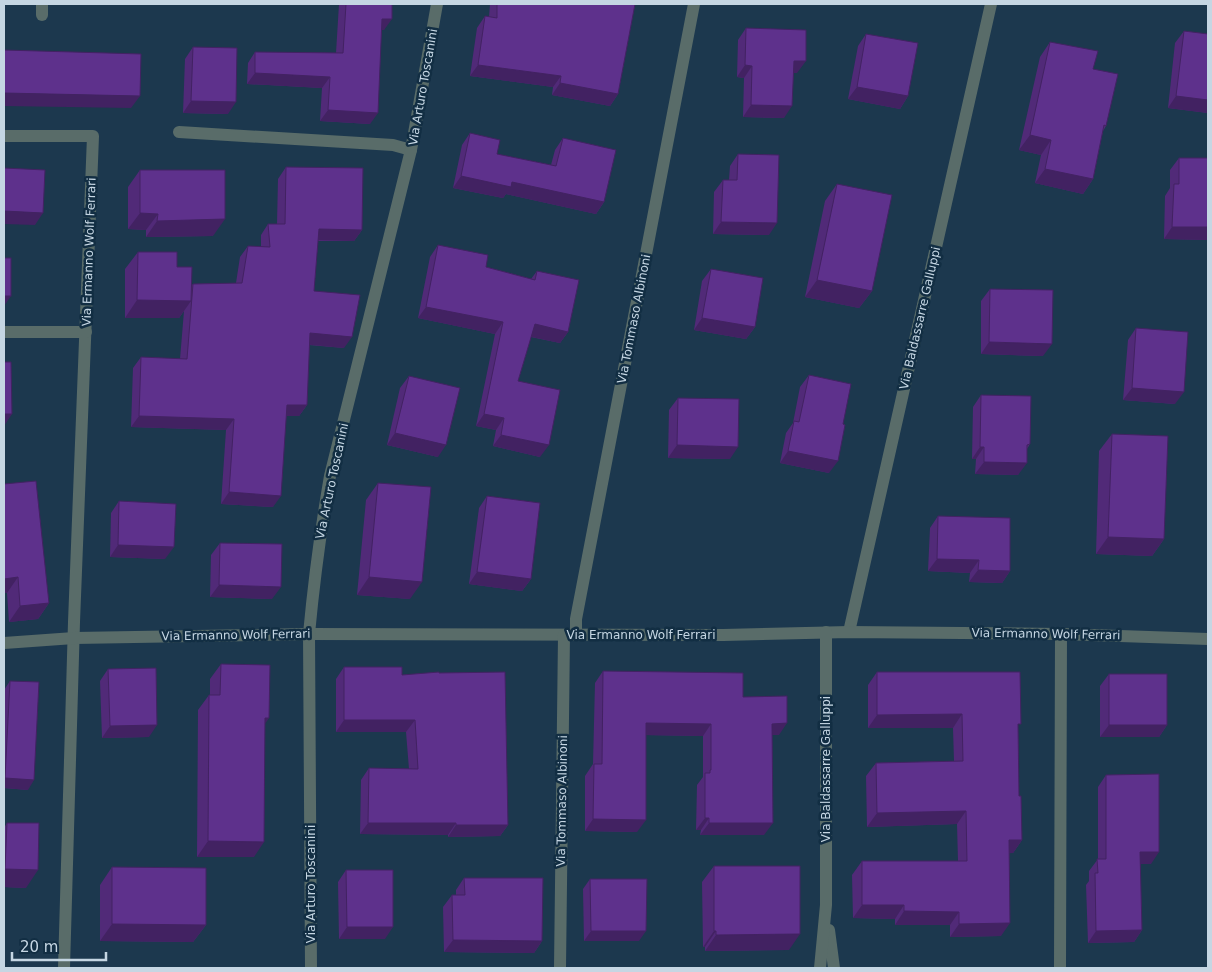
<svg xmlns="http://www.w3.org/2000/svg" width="1212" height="972" viewBox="0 0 1212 972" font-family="'DejaVu Sans',sans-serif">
<rect width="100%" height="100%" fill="#1c384e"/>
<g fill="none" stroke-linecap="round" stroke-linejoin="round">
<g stroke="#596c69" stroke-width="12">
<polyline points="42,15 42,4"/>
<polyline points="179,132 393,145 411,150"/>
<polyline points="4,136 93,136 74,622 64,968"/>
<polyline points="4,332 86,332"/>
<polyline points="849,632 991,4"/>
<polyline points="576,635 576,619 694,4"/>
<polyline points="4,643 74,638 309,634 723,635 849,632 1061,634 1208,639"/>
<polyline points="829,930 834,968"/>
<path d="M 311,968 L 309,634 C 314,580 321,528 330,476 L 411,150 L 437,4"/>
<polyline points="560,968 564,635"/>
<polyline points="820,968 826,905 826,632"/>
<polyline points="1060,968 1061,634"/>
</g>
</g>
<g fill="#512a78">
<polygon points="339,4 392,4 384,30 382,30 370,124 320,121 322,88 247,84 248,63 255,52 336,53"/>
<polygon points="490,4 635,4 618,94 610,106 552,95 553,87 470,76 477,28 485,16 489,17"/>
<polygon points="746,28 797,73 793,73 784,118 743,117 744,78 737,77 738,40"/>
<polygon points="1184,31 1208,113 1168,108 1175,43"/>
<polygon points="866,34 908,96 900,109 848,99 858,46"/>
<polygon points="1050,42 1093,69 1106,126 1103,131 1093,179 1083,194 1035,183 1041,155 1019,150 1040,57"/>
<polygon points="193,47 228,114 183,113 185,59"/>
<polygon points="470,133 497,154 551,165 555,150 563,138 604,202 596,214 506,194 503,198 453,188 462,145"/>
<polygon points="738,154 769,235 713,234 714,192 723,180 729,180 730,166"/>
<polygon points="1179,158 1208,158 1208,240 1164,239 1165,196 1170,188 1170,170"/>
<polygon points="286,167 362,230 354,241 318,241 314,291 344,348 309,345 307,405 299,416 286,416 273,507 221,504 226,430 131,427 133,368 141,357 180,359 184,311 179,318 125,318 125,269 138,252 177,267 192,285 193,284 236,283 240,257 248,246 261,246 261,235 268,224 277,224 278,179"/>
<polygon points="140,170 213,236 146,237 146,230 128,229 128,187"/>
<polygon points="837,184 872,291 859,308 805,297 825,201"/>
<polygon points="438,245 486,267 531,279 537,271 568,332 560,343 531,337 518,381 540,457 493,446 496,430 476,426 495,334 418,318 430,257"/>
<polygon points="711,269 755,327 746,339 694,330 702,281"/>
<polygon points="990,289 1043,356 981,354 981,301"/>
<polygon points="1136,328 1175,404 1123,400 1128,340"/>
<polygon points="809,375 829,473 780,463 786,433 793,423 800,387"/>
<polygon points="409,376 438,457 387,445 400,388"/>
<polygon points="981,395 1030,444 1027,449 1018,475 975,474 976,459 972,459 973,407"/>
<polygon points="678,398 730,459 668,458 669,410"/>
<polygon points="1112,434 1164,539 1152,556 1096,554 1099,451"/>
<polygon points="378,483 410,599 357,595 366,500"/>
<polygon points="4,484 49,603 38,619 9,622 7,593 4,593"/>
<polygon points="487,496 531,579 522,591 469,584 479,508"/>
<polygon points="119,501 165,559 110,557 111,513"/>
<polygon points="938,516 1010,571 1002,583 969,582 970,573 928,571 930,528"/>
<polygon points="220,543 272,599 210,597 211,555"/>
<polygon points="221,664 265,724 254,857 197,857 198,710 209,695 210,695 210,679"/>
<polygon points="344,667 402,675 439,673 508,825 500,836 448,837 448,835 360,834 361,780 369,768 409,769 406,732 336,732 336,679"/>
<polygon points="108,669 149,737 102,738 100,681"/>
<polygon points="603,671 743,697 779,735 772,735 764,835 700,835 701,830 696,830 697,785 703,777 703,736 646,735 637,832 585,831 585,776 593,764 595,683"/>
<polygon points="877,672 1018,727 1019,796 1022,840 1013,853 1009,853 1001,936 950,937 950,925 895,925 895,919 853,918 852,875 862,861 958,861 957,824 867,827 866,776 876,763 954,761 953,728 868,728 868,685"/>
<polygon points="1109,674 1167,725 1159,737 1100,737 1100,686"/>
<polygon points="10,681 28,790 4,788 4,690"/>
<polygon points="1106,775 1151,864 1140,864 1142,930 1134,942 1088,943 1086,885 1089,881 1089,871 1098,859 1098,787"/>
<polygon points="7,823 26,888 4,887 4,828"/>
<polygon points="714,866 789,950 705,951 705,947 703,947 702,882"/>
<polygon points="112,867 206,925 193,942 100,941 100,885"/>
<polygon points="346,870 385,939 339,939 338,882"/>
<polygon points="464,878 542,941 534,953 444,952 443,907 452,895 456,895 456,890"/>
<polygon points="590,879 639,941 584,941 583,889"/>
</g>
<g fill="#422262">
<polygon points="382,19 392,19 384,30 375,30"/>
<polygon points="794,61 806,61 797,73 785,73"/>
<polygon points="478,65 561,76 553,87 470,76"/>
<polygon points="745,65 752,66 744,78 737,77"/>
<polygon points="255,73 330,77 322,88 247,84"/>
<polygon points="560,83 618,94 610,106 552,95"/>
<polygon points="857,87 908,96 900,109 848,99"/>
<polygon points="4,93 140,96 131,108 4,106"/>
<polygon points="1176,96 1208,100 1208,113 1168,108"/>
<polygon points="191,101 236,102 228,114 183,113"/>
<polygon points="751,105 792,106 784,118 743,117"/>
<polygon points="328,110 378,113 370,124 320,121"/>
<polygon points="1030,135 1051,140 1041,155 1019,150"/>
<polygon points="1045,169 1093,179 1083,194 1035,183"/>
<polygon points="461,176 512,182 604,202 596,214 506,194 503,198 453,188"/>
<polygon points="4,211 43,213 35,225 4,224"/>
<polygon points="140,213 158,214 146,230 128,229"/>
<polygon points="225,219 213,236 146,237 157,221"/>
<polygon points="721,222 777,223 769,235 713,234"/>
<polygon points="1172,227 1208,227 1208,240 1164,239"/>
<polygon points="319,229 362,230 354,241 311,240"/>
<polygon points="817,280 872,291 859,308 805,297"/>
<polygon points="4,296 11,296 4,306"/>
<polygon points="137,300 191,301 179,318 125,318"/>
<polygon points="426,307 503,322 495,334 418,318"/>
<polygon points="702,318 755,327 746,339 694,330"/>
<polygon points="535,324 568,332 560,343 527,336"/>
<polygon points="310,333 352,337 344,348 302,344"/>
<polygon points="989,342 1052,344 1043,356 981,354"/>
<polygon points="1132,388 1184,392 1175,404 1123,400"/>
<polygon points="287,405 307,405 299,416 279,416"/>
<polygon points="4,414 12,414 4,426"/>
<polygon points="484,414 504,418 496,430 476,426"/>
<polygon points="139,416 234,419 226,430 131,427"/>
<polygon points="395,433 446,445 438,457 387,445"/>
<polygon points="501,435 549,445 540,457 493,446"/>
<polygon points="677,445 738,447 730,459 668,458"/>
<polygon points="980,447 984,447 976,459 972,459"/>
<polygon points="788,451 838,461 829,473 780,463"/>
<polygon points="984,462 1027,463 1018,475 975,474"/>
<polygon points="229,492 281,496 273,507 221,504"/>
<polygon points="1108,537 1164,539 1152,556 1096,554"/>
<polygon points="118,545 174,547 165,559 110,557"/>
<polygon points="937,559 979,560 970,573 928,571"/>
<polygon points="978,570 1010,571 1002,583 969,582"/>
<polygon points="477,572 531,579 522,591 469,584"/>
<polygon points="18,577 7,593 4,593 4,579"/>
<polygon points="369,577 422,582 410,599 357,595"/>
<polygon points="219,585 281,587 272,599 210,597"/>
<polygon points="49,603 38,619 9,622 20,606"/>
<polygon points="962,714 953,728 868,728 877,715"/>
<polygon points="265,718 269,718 259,733"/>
<polygon points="344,720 415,720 406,732 336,732"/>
<polygon points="646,723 711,724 703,736 637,735"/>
<polygon points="787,723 779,735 764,735 772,724"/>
<polygon points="157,725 149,737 102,738 110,726"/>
<polygon points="1109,725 1167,725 1159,737 1100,737"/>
<polygon points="5,778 34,780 28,790 4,788 4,780"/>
<polygon points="966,811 957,824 867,827 877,813"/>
<polygon points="705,818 709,818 701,830 696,830"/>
<polygon points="593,819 646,820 637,832 585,831"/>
<polygon points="368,823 456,823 448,835 360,834"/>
<polygon points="709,823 773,823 764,835 700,835"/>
<polygon points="456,825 508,825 500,836 448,837"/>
<polygon points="1009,840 1022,840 1013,853 999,854"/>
<polygon points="208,841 264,842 254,857 197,857"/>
<polygon points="1140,852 1159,852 1151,864 1132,864"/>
<polygon points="5,869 38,870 26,888 4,887 4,871"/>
<polygon points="862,905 904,905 895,919 853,918"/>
<polygon points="904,911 959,912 950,925 895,925"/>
<polygon points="1010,923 1001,936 950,937 959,924"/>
<polygon points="112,924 206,925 193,942 100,941"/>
<polygon points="347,927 393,927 385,939 339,939"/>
<polygon points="1142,930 1134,942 1088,943 1096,931"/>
<polygon points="591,931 646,931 639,941 584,941"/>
<polygon points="714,931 716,931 705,947 703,947"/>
<polygon points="800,934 789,950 705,951 716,935"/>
<polygon points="453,940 542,941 534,953 444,952"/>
</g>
<g fill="#5e318c" stroke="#422262">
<polygon points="346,4 392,4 392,19 382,19 378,113 328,110 330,77 255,73 255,52 343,53"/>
<polygon points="497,4 635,4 618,94 560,83 561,76 478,65 485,16 497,18"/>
<polygon points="746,28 806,30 806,61 794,61 792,106 751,105 752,66 745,65"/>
<polygon points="1184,31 1208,34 1208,100 1176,96"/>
<polygon points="866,34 918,43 908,96 857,87"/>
<polygon points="1050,42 1098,51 1093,69 1118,74 1106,126 1104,125 1093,179 1045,169 1051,140 1030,135"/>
<polygon points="193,47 237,48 236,102 191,101"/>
<polygon points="4,50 141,54 140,96 4,93"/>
<polygon points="470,133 500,140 497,154 556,166 563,138 616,150 604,202 512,182 511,187 461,176"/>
<polygon points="738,154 779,155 777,223 721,222 723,180 737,180"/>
<polygon points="1179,158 1208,158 1208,227 1172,227 1174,184 1179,184"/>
<polygon points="286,167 363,168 362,230 319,229 314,291 360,295 352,337 310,333 307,405 287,405 281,496 229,492 234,419 139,416 141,357 187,359 193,284 242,283 248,246 270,247 268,224 285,224"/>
<polygon points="4,168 45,170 43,213 4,211"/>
<polygon points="140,170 225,170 225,219 157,221 158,214 140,213"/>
<polygon points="837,184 892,195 872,291 817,280"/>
<polygon points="438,245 488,255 486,267 535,280 537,271 579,280 568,332 535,324 518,381 560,390 549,445 501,435 504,418 484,414 503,322 426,307"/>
<polygon points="138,252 177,252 177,267 192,267 191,301 137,300"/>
<rect x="4" y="258" width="7" height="38"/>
<polygon points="711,269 763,278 755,327 702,318"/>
<polygon points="990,289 1053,290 1052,344 989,342"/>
<polygon points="1136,328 1188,332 1184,392 1132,388"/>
<polygon points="4,362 11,362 12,414 4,414"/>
<polygon points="809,375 851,384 843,424 845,425 838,461 788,451 794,421 799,422"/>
<polygon points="409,376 460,388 446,445 395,433"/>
<polygon points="981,395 1031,396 1030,444 1027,445 1027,463 984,462 984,447 980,447"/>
<polygon points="678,398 739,399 738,447 677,445"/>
<polygon points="1112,434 1168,436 1164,539 1108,537"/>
<polygon points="36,481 49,603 20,606 18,577 4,579 4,484"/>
<polygon points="378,483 431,487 422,582 369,577"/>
<polygon points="487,496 540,503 531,579 477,572"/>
<polygon points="119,501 176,504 174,547 118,545"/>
<polygon points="938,516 1010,518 1010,571 978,570 979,560 937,559"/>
<polygon points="220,543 282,544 281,587 219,585"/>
<polygon points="221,664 270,665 269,718 265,718 264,842 208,841 209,695 220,695"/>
<polygon points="344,667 402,667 402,675 439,672 439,673 505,672 508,825 456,825 456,823 368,823 369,768 418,769 415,720 344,720"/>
<polygon points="156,668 157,725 110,726 108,669"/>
<polygon points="603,671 743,673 743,697 787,696 787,723 772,724 773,823 709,823 709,818 705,818 705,773 710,773 710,770 711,770 711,724 646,723 646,820 593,819 594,764 602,764"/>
<polygon points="877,672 1020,672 1021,724 1018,724 1019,796 1021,796 1022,840 1009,840 1010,923 959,924 959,912 904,911 904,905 862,905 862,861 967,861 966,811 877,813 876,763 963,761 962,714 877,715"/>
<rect x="1109" y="674" width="58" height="51"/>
<polygon points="10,681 39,682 34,780 5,778"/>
<polygon points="1159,774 1159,852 1140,852 1142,930 1096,931 1095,873 1098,873 1097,859 1106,859 1106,775"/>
<polygon points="7,823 39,823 38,870 5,869"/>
<polygon points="714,866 800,866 800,934 716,935 716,931 714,931"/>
<polygon points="112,867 206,868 206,925 112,924"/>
<polygon points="346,870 393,870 393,927 347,927"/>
<polygon points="464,878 543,878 542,941 453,940 452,895 465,895"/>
<polygon points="590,879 647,879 646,931 591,931"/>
</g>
<g text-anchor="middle" stroke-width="5" stroke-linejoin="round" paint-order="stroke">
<g font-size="12" fill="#c5d6e3" stroke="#122e43">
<text transform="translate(423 87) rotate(-80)" y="4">Via Arturo Toscanini</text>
<text transform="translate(89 252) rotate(-88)" y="4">Via Ermanno Wolf Ferrari</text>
<text transform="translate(920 318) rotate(-77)" y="4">Via Baldassarre Galluppi</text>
<text transform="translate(634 319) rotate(-79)" y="4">Via Tommaso Albinoni</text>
<text transform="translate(332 481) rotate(-78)" y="4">Via Arturo Toscanini</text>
<text transform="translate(1046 634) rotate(1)" y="4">Via Ermanno Wolf Ferrari</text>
<text transform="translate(236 635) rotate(-1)" y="4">Via Ermanno Wolf Ferrari</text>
<text x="641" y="639">Via Ermanno Wolf Ferrari</text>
<text transform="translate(826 769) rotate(-90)" y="4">Via Baldassarre Galluppi</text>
<text transform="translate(562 801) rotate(-89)" y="4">Via Tommaso Albinoni</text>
<text transform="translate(311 884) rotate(-90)" y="4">Via Arturo Toscanini</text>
</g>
</g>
<rect width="1212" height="972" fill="none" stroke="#c5d6e3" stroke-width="10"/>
<path d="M12 952v8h94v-8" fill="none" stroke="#c5d6e3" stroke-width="2.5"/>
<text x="20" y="952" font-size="15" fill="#c5d6e3" stroke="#122e43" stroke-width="4" paint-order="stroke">20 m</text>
</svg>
